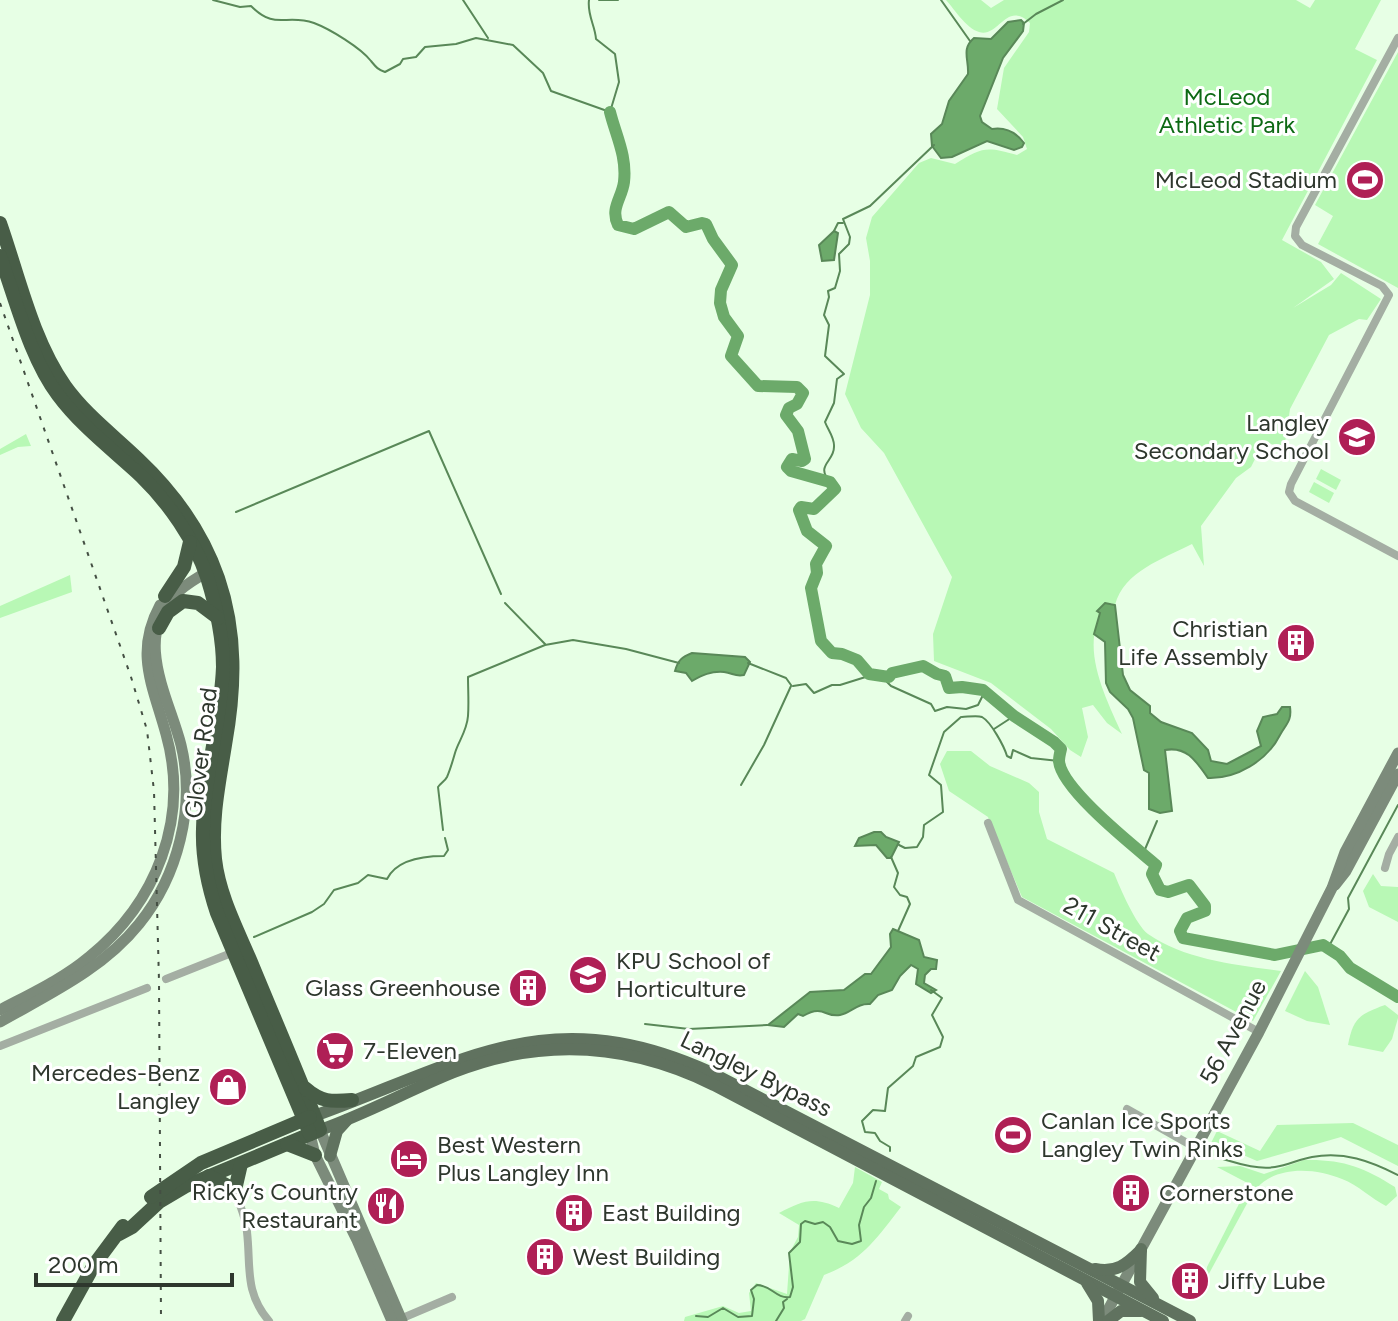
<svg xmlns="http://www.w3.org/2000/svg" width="1398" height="1321" viewBox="0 0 1398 1321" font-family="Figtree,sans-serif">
<rect width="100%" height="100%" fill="#e7ffe5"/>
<g fill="#b8f8b5">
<path d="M 946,0 L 981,0 L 991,8 L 1004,0 L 1296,0 L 1310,8 L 1315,0 L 1381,0 L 1355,49 L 1377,60 L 1282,240 L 1321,262 L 1334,279 L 1293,308 L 1331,285 L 1341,273 L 1381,299 L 1367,320 L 1359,319 L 1329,335 L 1290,409 L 1284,449 L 1264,441 L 1251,467 L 1236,478 L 1201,526 L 1204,566 L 1192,544 C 1163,559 1124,571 1115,605 L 1111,603 C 1074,637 1105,696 1122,734 L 1107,723 L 1093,705 L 1082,708 L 1088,737 L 1081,757 L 1070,750 L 1051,729 L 991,683 L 934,661 L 933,634 L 952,577 L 884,453 L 861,428 L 845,394 L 870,295 L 870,261 L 866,238 L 872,217 L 919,163 L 931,158 L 955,164 C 982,147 986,146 1017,155 L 1027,149 L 1023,137 L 997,109 L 1004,68 L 1029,32 L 1030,23 C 1006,0 999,38 979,32 C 966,28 955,10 946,0 Z"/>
<polygon points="1398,52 1398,288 1318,244 1333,216 1315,205"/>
<polygon points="26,434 31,446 18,447 0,455 0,449"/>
<polygon points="1321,469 1341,480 1336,490 1316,479"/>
<polygon points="1314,482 1334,493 1329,503 1309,492"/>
<polygon points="70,575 72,592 0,618 0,606"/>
<path d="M 947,751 L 971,751 L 990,766 L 1029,783 L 1039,792 L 1039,812 L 1047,839 L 1114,873 C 1120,888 1136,925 1148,934 C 1185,960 1238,965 1281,971 L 1253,1021 L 1022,897 L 988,817 L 949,791 L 940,764 Z"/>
<polygon points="1373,874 1381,886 1398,887 1398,922 1369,907 1363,891"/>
<polygon points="1305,971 1318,987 1330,1025 1307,1021 1285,1011"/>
<path d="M 1385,1005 L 1398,1015 L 1398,1018 L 1392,1039 L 1383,1052 L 1348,1045 C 1353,1018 1360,1014 1385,1005 Z"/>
<polygon points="1353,1123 1398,1145 1398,1166 1341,1137 1257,1161 1234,1151 1203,1159 1217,1131 1260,1151 1277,1125"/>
<path d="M 1304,1160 C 1342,1159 1364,1167 1395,1187 L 1397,1196 L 1386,1206 C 1372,1199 1358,1185 1342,1179 C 1316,1168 1277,1165 1257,1188 L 1217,1167 L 1240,1166 L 1264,1174 Z"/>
<path d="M 855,1167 L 882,1182 L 879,1189 L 888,1194 L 889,1199 L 901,1207 C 877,1238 862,1261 824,1275 L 805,1319 L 801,1321 L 684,1321 L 685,1317 L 723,1306 L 739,1313 L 751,1311 L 749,1293 L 756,1283 L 787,1294 L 790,1252 L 798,1237 L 799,1225 L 779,1213 C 803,1201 813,1196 839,1208 L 853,1183 Z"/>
<polygon points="1244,1194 1250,1198 1205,1281 1207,1267"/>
</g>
<g fill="#6caa6a" stroke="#598858" stroke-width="2">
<path d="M 1021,20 L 1024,23 L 1023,31 L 1003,58 L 980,116 L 982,122 L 992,129 C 1005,127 1015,131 1024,143 L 1022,147 L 1014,150 L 987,141 L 952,157 L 941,158 L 932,146 L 931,134 L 942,124 L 949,101 L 968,74 C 969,59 961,49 974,38 L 991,39 L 1008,22 Z"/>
<polygon points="834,231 838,233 834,260 822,261 819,245"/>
<path d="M 1105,603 L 1115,605 L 1123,675 L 1130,690 L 1150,706 L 1150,713 L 1161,722 L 1192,733 L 1208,750 L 1211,761 L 1227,764 L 1261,746 L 1257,731 L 1263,717 L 1277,714 L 1282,707 L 1290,707 C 1292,721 1286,724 1280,735 C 1267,761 1236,779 1208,778 C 1196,761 1187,746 1165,750 L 1172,811 L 1160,813 L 1149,809 L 1149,773 L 1144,770 L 1133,718 L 1128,709 L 1110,692 L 1106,683 L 1105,642 L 1094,634 L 1100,613 L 1097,611 Z"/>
<path d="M 692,653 L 745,657 L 750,662 L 744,675 C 735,677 733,673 724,672 C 711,671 702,675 692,681 L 686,673 L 675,671 C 678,660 682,657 692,653 Z"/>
<polygon points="874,832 881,832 886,837 899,842 891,858 887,858 876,845 855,846 859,838"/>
<path d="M 893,929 L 919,940 L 924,957 L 937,960 L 936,969 L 931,969 L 925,975 L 924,983 L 936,990 L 931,993 L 916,984 L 918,969 L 911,965 L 900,976 L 892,990 L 878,995 L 870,1004 C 857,1003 851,1013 840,1015 C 825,1018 824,1004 803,1016 L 798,1014 L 784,1027 L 768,1025 L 810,992 L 844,990 L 865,974 L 871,974 L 891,947 L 890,934 Z"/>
</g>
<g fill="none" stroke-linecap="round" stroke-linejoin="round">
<g stroke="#598858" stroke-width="2">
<path d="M 213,0 L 240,7 L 251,6 C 276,31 285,13 314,23 C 330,29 361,48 371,61 C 376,67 377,69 385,72 L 400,64 L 403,59 L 416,57 L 425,47 L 456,44 L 476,38 L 513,45 L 543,73 L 551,91 L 610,112 L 619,82 L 615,54 L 596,39 C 595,25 587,15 589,0"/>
<polyline points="463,0 488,38"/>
<polyline points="599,0 618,0"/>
<polyline points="941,0 970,41"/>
<polyline points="1023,24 1036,14 1063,0"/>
<polyline points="834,231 838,223 843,223"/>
<path d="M 830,482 C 815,465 834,462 834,447 C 835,438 828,430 825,422 L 834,403 L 837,379 L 844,374 L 825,356 L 829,325 L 824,315 L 829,297 L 828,291 L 835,288 L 840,271 L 839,254 L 849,244 L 850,237 L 843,219 L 870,206 L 934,145"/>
<polyline points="236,512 429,431 501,594"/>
<polyline points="505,603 545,644"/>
<polyline points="748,663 786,678 791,685"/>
<polyline points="889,677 887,682 891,686 931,704 935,711 947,707 966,709 978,705 985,691"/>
<polyline points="793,686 806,684 814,693 832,685 840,685 872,675"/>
<path d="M 962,717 C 967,717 977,715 982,717 C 991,722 1004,746 1007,756 L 1011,758 L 1013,750 L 1031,758 L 1059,761"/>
<polyline points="994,729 1014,716"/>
<polyline points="741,785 764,745 791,686"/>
<path d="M 443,830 L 438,787 C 441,783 445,781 447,777 C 450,770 453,760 455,753 C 458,742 467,731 468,716 C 469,703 468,690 468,677 L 545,645 L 573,640 L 626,649 L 679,663"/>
<polyline points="899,845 905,848 917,847 923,837 924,825 943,812 941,785 929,775 944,732 961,717"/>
<polyline points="1143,854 1157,821"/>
<polyline points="891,857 898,873 894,887 900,895 907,897 910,904 898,931"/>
<path d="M 254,937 L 312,912 L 324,904 L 334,890 L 358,883 L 368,875 L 387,879 C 397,859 423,856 444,856 L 448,850 L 445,838"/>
<polyline points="1328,948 1349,909 1348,898 1398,805"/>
<polyline points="645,1024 689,1029 767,1025"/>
<polyline points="890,1151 890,1147 880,1141 875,1133 865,1132 862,1121 873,1110 885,1111 888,1088 913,1066 916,1057 940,1047 943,1037 932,1015 942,998 931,990"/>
<path d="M 1219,1158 C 1237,1163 1257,1170 1275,1167 C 1288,1165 1300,1159 1312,1157 C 1344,1151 1370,1161 1398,1175"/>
<path d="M 696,1316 L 708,1317 L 723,1308 L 738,1317 L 752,1316 L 754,1299 L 751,1290 L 757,1285 C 771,1285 776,1299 790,1297 L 793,1287 L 789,1253 L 800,1242 L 801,1224 L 805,1221 L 815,1224 L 823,1222 L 830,1227 L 838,1241 L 852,1244 L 861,1241 L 859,1225 L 864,1207 L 871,1198 L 876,1181"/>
<polyline points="776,1321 784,1308 783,1302 787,1299"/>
</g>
<path stroke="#6caa6a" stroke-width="12" d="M 610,112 C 616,136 627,156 624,182 C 622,198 610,208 618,225 L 634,229 L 669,212 L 686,227 L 702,223 L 706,224 L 713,239 L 732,265 L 721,290 L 720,303 L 724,317 L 738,336 L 731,356 L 758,386 L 797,387 L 803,393 L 797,404 L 789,408 L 786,415 L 798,431 L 805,459 L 802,461 L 792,459 L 787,467 L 791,471 L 830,482 L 835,489 L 814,509 L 801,507 L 799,510 L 807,531 L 826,546 L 816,564 L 817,573 L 811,588 L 821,641 L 832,653 L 842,654 L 857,660 L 869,674 L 889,677 L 892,673 L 923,666 L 937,674 L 945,676 L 949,688 L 962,687 L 983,690 L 1014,716 L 1054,742 L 1061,749 C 1060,753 1059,757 1059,761 C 1061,789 1135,847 1156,865 L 1152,874 L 1160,890 L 1168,892 L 1189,885 L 1205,906 L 1205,911 L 1187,918 L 1180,931 L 1183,938 L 1275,955 L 1323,945 L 1340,956 L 1350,968 L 1398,997"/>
<g stroke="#a4aea3" stroke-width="8">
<polyline points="1398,38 1296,227 1295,236 1302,245 1382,286 1389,295 1291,484 1289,492 1295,501 1398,556"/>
<polyline points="988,823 1018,900 1259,1032"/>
<polyline points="1385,868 1389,854 1398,837"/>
<polyline points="166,979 234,952"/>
<polyline points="0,1046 147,988"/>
<polyline points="1127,1109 1196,1148"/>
<path d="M 235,1190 C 239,1204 246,1217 247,1232 C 251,1266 244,1292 269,1321"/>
<polyline points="398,1320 452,1297"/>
<polyline points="905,1321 908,1316"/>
</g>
<g stroke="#7c8b7b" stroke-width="11">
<polyline points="1335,885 1346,871 1398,774"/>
<path d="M 0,1010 C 30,994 63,979 89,957 C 156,903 190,819 166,734 C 153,686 134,653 160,605"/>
<path d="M 0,1022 C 49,994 103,969 139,924 C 178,876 196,806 181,745 C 169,698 133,639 175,595 C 185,584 198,578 210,570"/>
<polyline points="320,1130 402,1321"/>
<polyline points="310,1134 315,1155 357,1240 392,1321"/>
<polyline points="1102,1321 1259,1032 1332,888 1345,852 1398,753"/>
</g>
<g stroke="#60725f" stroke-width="12">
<path d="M 314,1116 C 464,1062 548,999 710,1072 L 1190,1321"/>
<path d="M 320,1130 C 366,1114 409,1090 454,1072 C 543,1037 629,1043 714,1085 L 1163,1321"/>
<polyline points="330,1156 337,1131 347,1120"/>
<polyline points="1141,1249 1140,1282 1153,1298"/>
<path d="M 1095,1269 C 1116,1273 1126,1265 1141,1250"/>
<polyline points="1087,1283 1098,1301 1099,1321"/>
<polyline points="1108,1321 1121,1311 1141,1311"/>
</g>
<g stroke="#485d47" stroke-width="14">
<path d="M 0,223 C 19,277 32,339 65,386 C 85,414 113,435 138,459 C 173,492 202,532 218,578 C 237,633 235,689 225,745 C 219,783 211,820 215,859 C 219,895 237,929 251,962 C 274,1018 298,1073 320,1130 L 186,1186 L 159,1202 L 132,1227 L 119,1234"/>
<path d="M 0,256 C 16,300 30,358 58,395 C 81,426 113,450 141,476 C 168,502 195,541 207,577 C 216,606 223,636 223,667 C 221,721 204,775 203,829 C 202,858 208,886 217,913 L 310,1134"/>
<polyline points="165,596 184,567 190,542"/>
<polyline points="159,628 168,612 183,601 198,603 218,618"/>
<path d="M 305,1088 C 321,1102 331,1102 352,1100"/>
<polyline points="287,1144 315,1155"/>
<polyline points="209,1176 235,1190 241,1164"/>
<polyline points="151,1197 201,1163 310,1117"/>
<polyline points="63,1321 94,1265 123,1226"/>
</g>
<polyline stroke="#444f43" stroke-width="2" stroke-dasharray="4 8" stroke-linecap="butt" points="0,303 131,677 147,730 154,791 159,981 161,1321"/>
</g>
<defs>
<symbol id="stadium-disc" viewBox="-11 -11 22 22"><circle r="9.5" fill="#af1f55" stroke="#fff"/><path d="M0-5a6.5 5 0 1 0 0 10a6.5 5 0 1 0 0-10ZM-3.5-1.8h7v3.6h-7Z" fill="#fff"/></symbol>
<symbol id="school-disc" viewBox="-11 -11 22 22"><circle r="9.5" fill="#af1f55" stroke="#fff"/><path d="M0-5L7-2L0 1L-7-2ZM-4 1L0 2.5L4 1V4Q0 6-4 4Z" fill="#fff"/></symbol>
<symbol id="building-disc" viewBox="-11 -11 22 22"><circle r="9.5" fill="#af1f55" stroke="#fff"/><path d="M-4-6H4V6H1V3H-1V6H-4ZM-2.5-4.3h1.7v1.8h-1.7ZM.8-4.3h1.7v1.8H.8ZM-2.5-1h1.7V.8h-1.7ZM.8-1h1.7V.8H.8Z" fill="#fff"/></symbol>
<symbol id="university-disc" viewBox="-11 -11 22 22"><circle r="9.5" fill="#af1f55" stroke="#fff"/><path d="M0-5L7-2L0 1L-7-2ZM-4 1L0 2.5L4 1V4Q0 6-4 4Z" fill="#fff"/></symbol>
<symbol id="supermarket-disc" viewBox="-11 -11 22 22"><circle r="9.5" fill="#af1f55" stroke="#fff"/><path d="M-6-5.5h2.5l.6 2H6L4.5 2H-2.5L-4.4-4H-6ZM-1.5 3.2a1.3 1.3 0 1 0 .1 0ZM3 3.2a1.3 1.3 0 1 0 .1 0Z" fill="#fff"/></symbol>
<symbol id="shop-disc" viewBox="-11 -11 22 22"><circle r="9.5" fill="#af1f55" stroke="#fff"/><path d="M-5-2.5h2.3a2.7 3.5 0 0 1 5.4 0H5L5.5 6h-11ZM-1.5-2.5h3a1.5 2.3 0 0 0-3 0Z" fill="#fff"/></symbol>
<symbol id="hotel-disc" viewBox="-11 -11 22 22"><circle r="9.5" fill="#af1f55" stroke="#fff"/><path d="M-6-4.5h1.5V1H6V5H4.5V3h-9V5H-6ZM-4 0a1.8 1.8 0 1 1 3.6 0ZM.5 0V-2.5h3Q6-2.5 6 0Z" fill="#fff"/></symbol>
<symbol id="restaurant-disc" viewBox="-11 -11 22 22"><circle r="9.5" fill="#af1f55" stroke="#fff"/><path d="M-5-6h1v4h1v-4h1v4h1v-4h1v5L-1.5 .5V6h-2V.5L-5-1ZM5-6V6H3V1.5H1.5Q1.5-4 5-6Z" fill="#fff"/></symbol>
</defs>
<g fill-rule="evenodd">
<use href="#stadium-disc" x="1343" y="158" width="44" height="44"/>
<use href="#school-disc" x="1335" y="415" width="44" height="44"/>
<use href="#building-disc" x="1274" y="621" width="44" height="44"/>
<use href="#university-disc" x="566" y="953" width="44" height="44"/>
<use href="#building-disc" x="506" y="966" width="44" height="44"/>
<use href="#supermarket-disc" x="313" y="1029" width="44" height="44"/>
<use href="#shop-disc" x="206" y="1065" width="44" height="44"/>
<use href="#stadium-disc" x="991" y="1113" width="44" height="44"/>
<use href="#hotel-disc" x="387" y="1137" width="44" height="44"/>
<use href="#building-disc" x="1109" y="1171" width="44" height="44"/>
<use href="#restaurant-disc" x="364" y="1184" width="44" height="44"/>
<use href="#building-disc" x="552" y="1191" width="44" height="44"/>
<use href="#building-disc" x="523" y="1235" width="44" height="44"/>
<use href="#building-disc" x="1168" y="1259" width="44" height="44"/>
</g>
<g text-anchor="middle" stroke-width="6" stroke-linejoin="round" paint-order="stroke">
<g font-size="24" fill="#0d6914" stroke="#fff">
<text x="1227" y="105">McLeod<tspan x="1227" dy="28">Athletic Park</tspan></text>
</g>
<g font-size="24" fill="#2e372d" stroke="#fff" text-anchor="start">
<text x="1337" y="188" text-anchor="end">McLeod Stadium</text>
<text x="1329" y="431" text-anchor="end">Langley<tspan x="1329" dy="28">Secondary School</tspan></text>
<text x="1268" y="637" text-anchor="end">Christian<tspan x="1268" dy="28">Life Assembly</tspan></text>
<text x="616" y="969">KPU School of<tspan x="616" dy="28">Horticulture</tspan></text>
<text x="500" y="996" text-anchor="end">Glass Greenhouse</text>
<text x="363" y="1059">7-Eleven</text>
<text x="200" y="1081" text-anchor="end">Mercedes-Benz<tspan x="200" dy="28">Langley</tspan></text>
<text x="1041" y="1129">Canlan Ice Sports<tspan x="1041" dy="28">Langley Twin Rinks</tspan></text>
<text x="437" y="1153">Best Western<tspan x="437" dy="28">Plus Langley Inn</tspan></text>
<text x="358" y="1200" text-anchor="end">Ricky’s Country<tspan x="358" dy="28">Restaurant</tspan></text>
<text x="1159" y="1201">Cornerstone</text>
<text x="602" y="1221">East Building</text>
<text x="573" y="1265">West Building</text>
<text x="1218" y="1289">Jiffy Lube</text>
</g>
<g font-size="24" fill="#2e372d" stroke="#fff">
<text transform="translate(201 753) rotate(-83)" y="8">Glover Road</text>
<text transform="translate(1112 929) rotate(29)" y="8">211 Street</text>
<text transform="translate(1233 1032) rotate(-62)" y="8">56 Avenue</text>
<text transform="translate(756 1074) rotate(26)" y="8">Langley Bypass</text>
</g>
</g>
<path d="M36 1273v12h196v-12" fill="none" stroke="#2e372d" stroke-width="4"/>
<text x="48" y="1273" font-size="24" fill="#2e372d" stroke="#ffffff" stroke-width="6" paint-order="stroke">200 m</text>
</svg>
